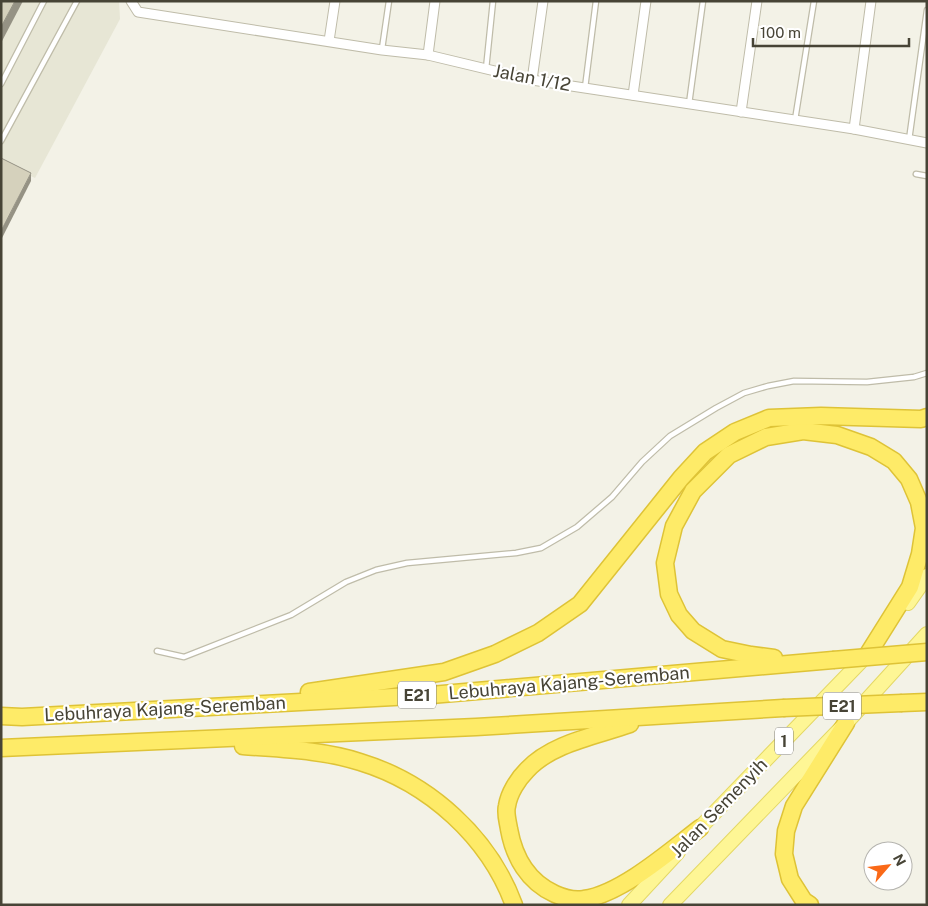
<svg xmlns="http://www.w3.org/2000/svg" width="928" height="906" viewBox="0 0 928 906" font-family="'Public Sans',sans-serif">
<rect width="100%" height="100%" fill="#f3f2e7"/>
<polygon fill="#e7e6d5" points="1,1 119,1 120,19 35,178 1,162"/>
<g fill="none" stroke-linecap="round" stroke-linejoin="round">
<defs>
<g id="service">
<polyline points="382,49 389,1"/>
<polyline points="486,69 493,1"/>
<polyline points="1,84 44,1"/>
<polyline points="585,88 596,1"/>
<polyline points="689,104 703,1"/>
<polyline points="795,120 814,1"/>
<polyline points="909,140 927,10"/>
<polyline points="1,141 77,1"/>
<polyline points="916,174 927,176"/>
<polyline points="157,651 184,657 291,615 346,582 376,570 407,563 516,553 541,548 577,527 612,497 642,462 670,436 716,408 744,393 768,386 794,381 867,382 914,377 927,373"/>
</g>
<g id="minor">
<polyline points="131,1 138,12 382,50 428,55 532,80 854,129 927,143"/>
<polyline points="329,41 335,1"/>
<polyline points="428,55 435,1"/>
<polyline points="532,80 543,1"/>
<polyline points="633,95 646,1"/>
<polyline points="741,112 757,1"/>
<polyline points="854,129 871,1"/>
</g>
<g id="primary">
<polyline points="908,603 927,576"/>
<polyline points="692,836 868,654"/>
<polyline points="629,905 678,852"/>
<polyline points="670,905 846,723 927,634"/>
</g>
<g id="motorway">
<polyline points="774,658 751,655 722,649 693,631 679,615 669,594 665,563 674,526 693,491 729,455 766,437 803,431 837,435 871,447 894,461 909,479 919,502 924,528 920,554 910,587 868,654"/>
<polyline points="309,692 444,672 495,654 538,633 580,604 681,478 705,452 735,432 769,418 821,416 921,419 927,417"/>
<polyline points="902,703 927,702"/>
<polyline points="1,716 22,717 431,695 833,660"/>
<path d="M 630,724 C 596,736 552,743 527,770 C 518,779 509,793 507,806 C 505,813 508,822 509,829 C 514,857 528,882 555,894 C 564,898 574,901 584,899 C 621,894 670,851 700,828"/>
<path d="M 243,746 C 282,749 323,750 360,762 C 429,783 489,837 514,905"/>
<polyline points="1,748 476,727 783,708"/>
<polyline points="810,905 804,901 790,879 784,854 786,831 794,806 846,723"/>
</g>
</defs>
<use href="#service" stroke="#bfbca9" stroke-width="7"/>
<use href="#minor" stroke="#bfbca9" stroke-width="11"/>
<use href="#primary" stroke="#e4d865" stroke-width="16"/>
<use href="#motorway" stroke="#dec337" stroke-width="19"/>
<use href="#service" stroke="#fff" stroke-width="4.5"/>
<use href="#minor" stroke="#fff" stroke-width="9"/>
<use href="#primary" stroke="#fef695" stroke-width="14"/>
<use href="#motorway" stroke="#feeb68" stroke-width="16"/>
<defs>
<g id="motorway-bridge">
<polyline points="833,660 927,652"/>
<polyline points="783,708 902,703"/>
</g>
</defs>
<use href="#motorway-bridge" stroke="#dec337" stroke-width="19" stroke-linecap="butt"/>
<use href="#motorway-bridge" stroke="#feeb68" stroke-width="16"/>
</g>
<g fill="#959284">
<polygon points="15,1 23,1 1,43 1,27"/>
<polygon points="31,173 31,181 1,240 1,231"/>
</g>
<g fill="#d5d1bc" stroke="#959284">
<polygon points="1,1 15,1 1,27"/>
<polygon points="1,158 31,173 1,231"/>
</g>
<g text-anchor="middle" stroke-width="4.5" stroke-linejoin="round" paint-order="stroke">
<g fill="#fff" stroke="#7e7c72" stroke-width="1">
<rect x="398" y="681.5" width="38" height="27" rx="4"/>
<rect x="823" y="692.5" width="38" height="27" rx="4"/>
<rect x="775" y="727.5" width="18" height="27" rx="4"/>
</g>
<g font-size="16" font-weight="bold" fill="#474436">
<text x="417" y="701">E21</text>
<text x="842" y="712">E21</text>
<text x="784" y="747">1</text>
</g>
<g font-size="18" fill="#474436" stroke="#fff">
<text transform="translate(532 78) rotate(11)" y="6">Jalan 1/12</text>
<text transform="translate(569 683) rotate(-5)" y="6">Lebuhraya Kajang-Seremban</text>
<text transform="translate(165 709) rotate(-3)" y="6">Lebuhraya Kajang-Seremban</text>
<text transform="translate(719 808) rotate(-46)" y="6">Jalan Semenyih</text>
</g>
</g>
<rect width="928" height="906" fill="none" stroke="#474436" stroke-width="5"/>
<g transform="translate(888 866) rotate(62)"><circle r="24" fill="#ffffff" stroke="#b5b4af"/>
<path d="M0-4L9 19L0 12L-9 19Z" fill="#fa6917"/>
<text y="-8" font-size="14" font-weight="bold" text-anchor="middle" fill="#474436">N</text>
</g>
<path d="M753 38v8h156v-8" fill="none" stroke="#474436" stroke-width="2.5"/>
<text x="760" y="38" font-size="15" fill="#474436" stroke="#ffffff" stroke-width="4" paint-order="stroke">100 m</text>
</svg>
